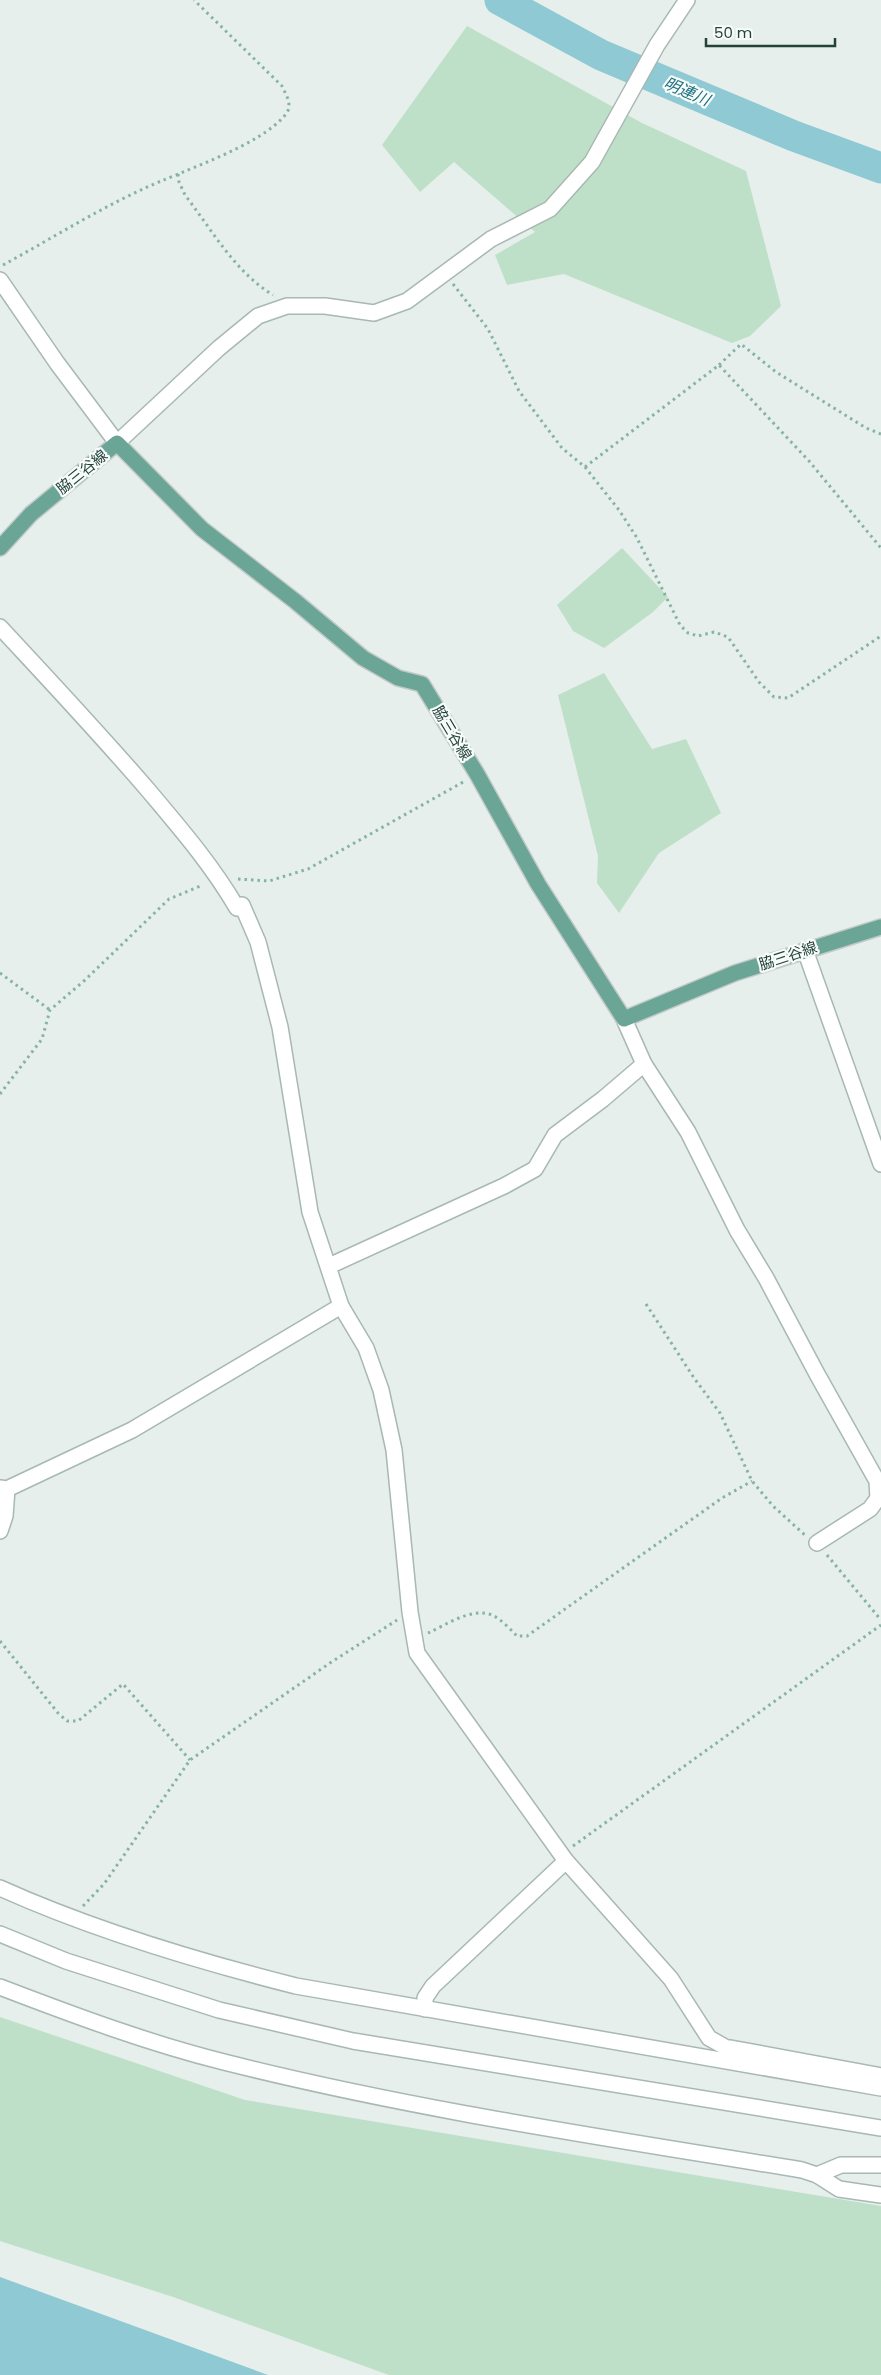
<svg xmlns="http://www.w3.org/2000/svg" width="881" height="2375" viewBox="0 0 881 2375" font-family="Poppins,'Noto Sans JP',sans-serif">
<rect width="100%" height="100%" fill="#e6efeb"/>
<g fill="#bfe0c8">
<polygon points="467,26 642,123 746,171 781,306 750,336 732,343 564,274 507,285 495,255 535,232 454,162 420,192 382,145"/>
<polygon points="622,548 668,597 653,612 604,648 573,631 557,605"/>
<polygon points="604,673 652,749 686,739 721,813 659,853 619,913 597,883 598,856 558,695"/>
<polygon points="0,2017 245,2100 881,2206 881,2375 389,2375 173,2297 0,2241"/>
</g>
<polygon fill="#8ec9d4" points="0,2277 268,2375 0,2375"/>
<g fill="none" stroke-linecap="round" stroke-linejoin="round">
<polyline stroke="#8ec9d4" stroke-width="31" points="500,0 601,55 794,136 881,168"/>
<defs>
<g id="minor">
<polyline points="0,280 57,363 117,443 219,348 258,316 287,306 325,306 374,313 407,301 491,239 550,209 592,162 657,45 687,0"/>
<path d="M 0,627 C 50,681 100,734 148,790 C 180,828 212,865 237,908 L 242,905 L 258,942 L 280,1027 L 310,1212 L 341,1306 L 366,1348 L 381,1390 L 394,1450 L 410,1612 L 417,1653 L 566,1861 L 671,1979 L 709,2038 L 725,2047 L 881,2076"/>
<polyline points="805,950 881,1164"/>
<polyline points="624,1019 644,1064 688,1132 737,1230 766,1278 817,1374 877,1481 878,1498 870,1509 817,1543"/>
<polyline points="329,1266 504,1186 535,1169 555,1135 603,1099 644,1064"/>
<polyline points="0,1488 7,1489 132,1430 341,1306"/>
<polyline points="0,1531 5,1516 7,1489"/>
<path d="M 0,1888 C 93,1930 197,1961 296,1986 L 881,2088"/>
<polyline points="0,1934 66,1961 219,2010 353,2041 881,2128"/>
<path d="M 0,1987 C 73,2015 148,2043 224,2062 C 414,2110 608,2138 802,2170 L 817,2175 L 839,2189 L 881,2195"/>
<polyline points="425,2009 425,1998 433,1986 566,1861"/>
<polyline points="817,2175 841,2165 881,2165"/>
</g>
<polyline id="major" points="0,548 31,514 117,443 202,529 295,601 363,658 398,678 422,684 477,774 538,884 624,1019 735,973 881,927"/>
</defs>
<use href="#minor" stroke="#a8b8b2" stroke-width="18"/>
<use href="#major" stroke="#c2cac8" stroke-width="18"/>
<g stroke="#86b3a5" stroke-width="3" stroke-dasharray="2.5 4" stroke-linecap="butt">
<path d="M 178,174 L 179,182 L 185,195 C 212,230 235,272 273,295"/>
<path d="M 3,265 C 49,240 95,211 143,189 C 181,171 261,146 286,114 C 293,105 286,95 282,86 L 194,0"/>
<polyline points="453,284 488,329 519,391 562,448 585,467 619,510 637,538 680,625 688,633 698,636 714,632 728,637 759,682 774,697 788,698 881,636"/>
<polyline points="719,365 741,344 776,372 866,428 881,434"/>
<polyline points="585,467 719,365 809,461 881,548"/>
<polyline points="238,879 269,881 308,869 465,781"/>
<polyline points="0,973 50,1010"/>
<polyline points="0,1094 42,1039 50,1010 85,980 169,899 203,885"/>
<polyline points="646,1304 694,1378 720,1413 752,1481 773,1506 806,1536"/>
<polyline points="827,1555 881,1620"/>
<path d="M 428,1633 C 446,1625 471,1607 492,1615 C 501,1619 510,1629 517,1636 L 527,1636 L 722,1498 L 752,1481"/>
<polyline points="0,1641 58,1713 67,1721 78,1721 123,1684 190,1760"/>
<polyline points="573,1846 881,1625"/>
<polyline points="83,1906 104,1884 190,1760 330,1663 397,1620"/>
</g>
<use href="#minor" stroke="#fff" stroke-width="15"/>
<use href="#major" stroke="#6aa596" stroke-width="15"/>
</g>
<g text-anchor="middle" stroke-width="4.5" stroke-linejoin="round" paint-order="stroke">
<g font-size="15" fill="#24423a" stroke="#f7fbf9">
<text transform="translate(82 472) rotate(-39)" y="5">脇三谷線</text>
<text transform="translate(452 733) rotate(59)" y="5">脇三谷線</text>
<text transform="translate(788 956) rotate(-18)" y="5">脇三谷線</text>
</g>
<g font-size="16" font-style="italic" fill="#1c6f80" stroke="#f7fbf9">
<text transform="translate(687 91) rotate(23)" y="6">明連川</text>
</g>
</g>
<path d="M706 38v8h129v-8" fill="none" stroke="#24423a" stroke-width="2.5"/>
<text x="714" y="38" font-size="15" fill="#24423a" stroke="#f7fbf9" stroke-width="4" paint-order="stroke">50 m</text>
</svg>
